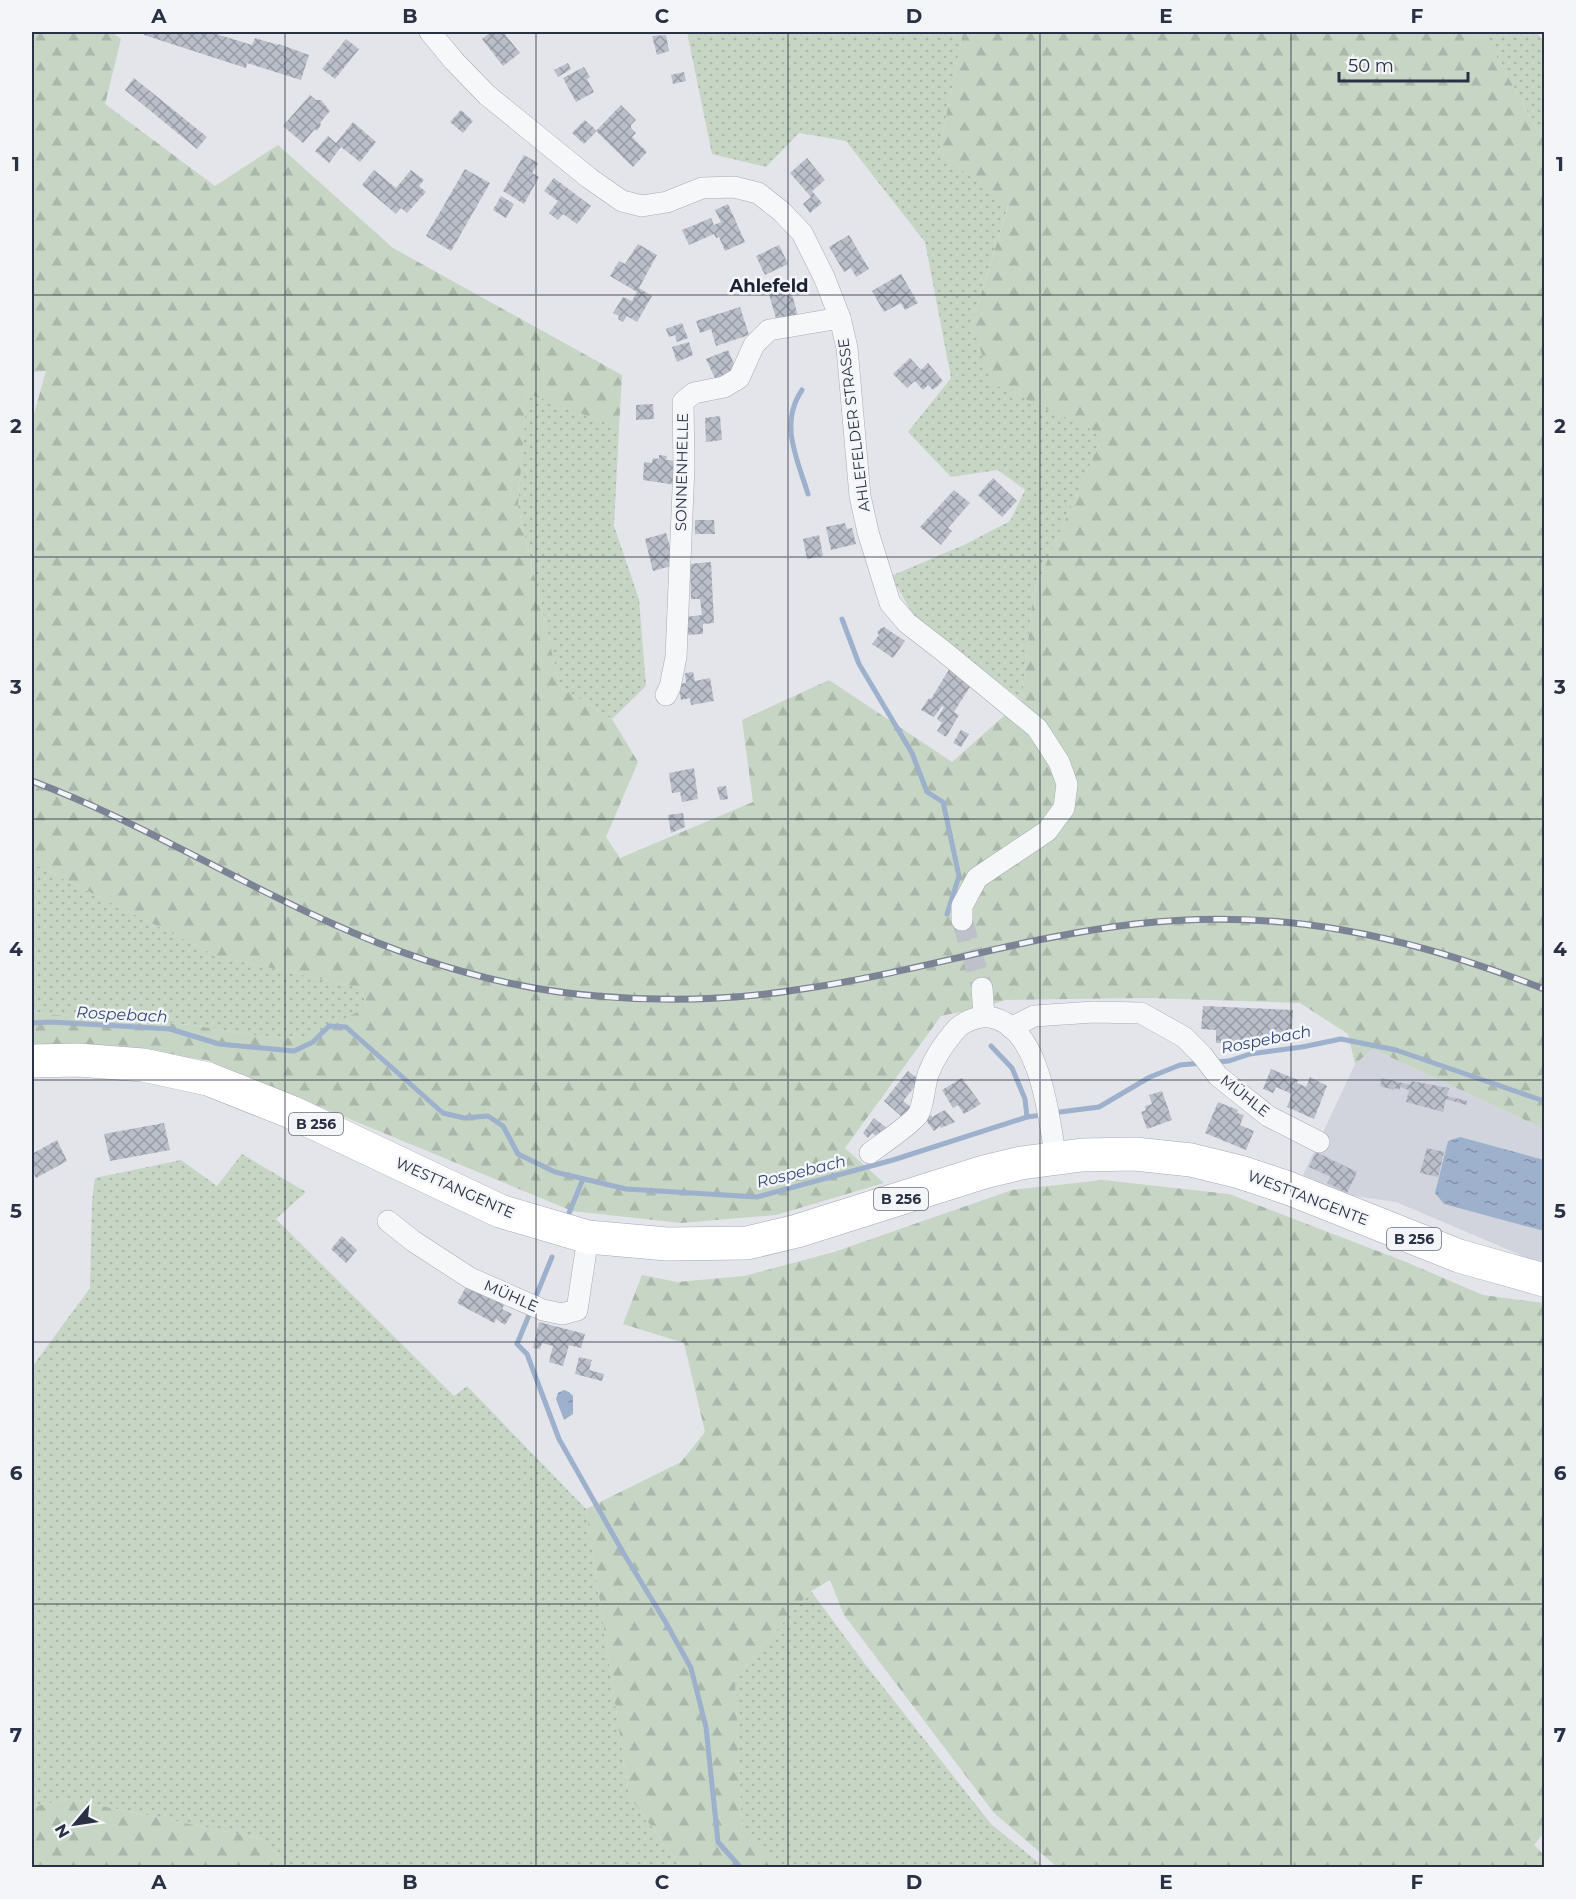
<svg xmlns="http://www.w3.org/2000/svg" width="1576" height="1899" viewBox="0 0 1576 1899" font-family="Montserrat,sans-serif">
<defs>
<pattern id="green-dots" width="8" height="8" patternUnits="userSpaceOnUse" patternTransform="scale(1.5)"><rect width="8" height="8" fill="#c7d5c4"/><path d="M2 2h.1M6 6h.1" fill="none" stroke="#abb7aa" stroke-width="1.8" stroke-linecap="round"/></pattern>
<pattern id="forest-firs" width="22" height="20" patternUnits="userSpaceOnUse" patternTransform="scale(1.5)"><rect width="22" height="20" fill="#c7d5c4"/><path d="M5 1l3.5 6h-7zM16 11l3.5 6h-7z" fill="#abb7aa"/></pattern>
<pattern id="water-ripples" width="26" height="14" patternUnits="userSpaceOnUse" patternTransform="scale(1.5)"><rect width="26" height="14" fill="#9db0cc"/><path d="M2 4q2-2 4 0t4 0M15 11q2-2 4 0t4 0" fill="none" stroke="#8090a7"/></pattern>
<pattern id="building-cross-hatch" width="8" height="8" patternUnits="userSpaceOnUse" patternTransform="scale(1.5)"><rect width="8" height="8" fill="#babec9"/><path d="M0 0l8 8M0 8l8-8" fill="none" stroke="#979ba5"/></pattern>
</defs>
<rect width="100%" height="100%" fill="#e3e5eb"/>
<polygon fill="#d1d4dd" points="1373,1049 1544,1129 1544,1265 1396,1202 1347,1195 1303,1175 1355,1064"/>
<g fill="url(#green-dots)">
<polygon points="687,32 963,32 939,152 1008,206 972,323 1103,435 1033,593 1022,700 920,627 891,576 966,544 1010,521 1025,490 998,470 951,477 908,432 951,378 925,242 846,141 799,133 766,167 712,154"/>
<polygon points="1473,32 1537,32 1544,42 1544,141 1494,52"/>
<polygon points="527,392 619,428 614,526 639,599 646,686 612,719 560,687 518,506"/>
<polygon points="32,863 217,956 361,988 367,1008 309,1037 270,1038 191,1025 32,1013"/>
<polygon points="242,1154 306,1192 276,1219 454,1396 467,1386 586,1509 629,1796 681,1867 292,1867 262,1839 68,1799 32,1807 32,1367 90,1288 92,1201 95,1178 181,1160 217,1186"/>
<polygon points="811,1591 865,1664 991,1824 1044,1867 785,1867 742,1835 735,1677"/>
</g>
<g fill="url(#forest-firs)">
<polygon points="32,32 112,32 121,39 105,104 215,186 278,145 393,248 622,375 619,428 527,393 518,506 560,687 612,719 638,762 606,837 620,858 753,802 742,720 829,680 952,762 1022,700 1033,593 1103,435 991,383 972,323 1008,207 939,152 963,32 1473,32 1494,52 1544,141 1544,1129 1373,1049 1355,1064 1348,1034 1300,1003 1149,998 1006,1000 980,1008 941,1016 845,1148 884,1183 776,1215 681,1223 572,1211 207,1060 96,1049 32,1050 32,1013 191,1025 270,1038 309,1037 367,1007 361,988 217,956 32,863 32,421 46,371 32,372"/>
<polygon points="1103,1180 1229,1194 1406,1262 1483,1295 1544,1303 1544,1833 1534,1845 1544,1855 1544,1867 1057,1867 994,1813 844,1615 830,1580 811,1591 735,1677 742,1834 785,1867 681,1867 629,1796 586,1509 681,1462 705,1432 684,1343 623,1324 642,1275 677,1282 744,1276 834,1252 1012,1190"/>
<polygon points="68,1799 262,1839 292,1867 32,1867 32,1807"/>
</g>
<g fill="url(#water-ripples)">
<polygon points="1460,1137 1544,1160 1544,1231 1444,1204 1435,1193 1448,1141"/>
<polygon points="564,1390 569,1392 573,1396 573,1414 564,1420 556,1399 558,1393"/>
</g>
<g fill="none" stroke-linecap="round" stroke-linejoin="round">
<g stroke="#9db0cc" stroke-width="5">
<path d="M 802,390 C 779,424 797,458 808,494"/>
<polyline points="842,619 859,664 912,753 927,792 943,802 959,876 947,914"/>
<polyline points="32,1023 51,1022 170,1029 219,1044 294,1051 313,1042 329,1026 346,1027 443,1113 464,1118 488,1116 503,1126 518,1154 555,1172 626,1189 757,1197 893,1160 1027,1117 1042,1115"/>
<polyline points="991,1046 1012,1068 1025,1099 1027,1117"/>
<polyline points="1214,1062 1229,1061 1250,1054 1302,1047 1341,1039 1396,1050 1544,1101"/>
<polyline points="1052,1113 1099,1107 1150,1077 1180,1065 1202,1063"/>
<polyline points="569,1213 583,1179"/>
<polyline points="536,1296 552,1257"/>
<polyline points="529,1315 517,1344 527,1354 559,1439 624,1554 665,1621 691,1668 706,1727 718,1842 741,1868"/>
</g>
</g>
<g fill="url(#building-cross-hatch)">
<polygon points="145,32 210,32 252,45 255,38 278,45 279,44 309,55 301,80 247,63 246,68 144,35"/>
<polygon points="491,32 503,32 520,53 503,66 482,39"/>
<polygon points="666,35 669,51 657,55 652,36"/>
<polygon points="346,39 359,49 335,79 322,69"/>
<polygon points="568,63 571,69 558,77 554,70"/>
<polygon points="584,67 590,77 587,79 594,92 576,102 563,78"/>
<polygon points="684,72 686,81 673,84 671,75"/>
<polygon points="134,78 207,137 197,149 125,90"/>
<polygon points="310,95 316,100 321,100 330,111 320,123 321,125 317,131 315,129 303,143 283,126"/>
<polygon points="621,105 636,120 631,125 631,128 636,133 632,137 647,152 633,167 596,131"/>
<polygon points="461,110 473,121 463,133 450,122"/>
<polygon points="585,120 597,131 584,144 572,133"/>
<polygon points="353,122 376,142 360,162 341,147 329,163 315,151 328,136 336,143"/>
<polygon points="524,155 538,163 532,173 539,177 524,204 503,191"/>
<polygon points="807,158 825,180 812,191 822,203 810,213 803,204 811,197 790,173"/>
<polygon points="465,169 490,183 451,251 426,236"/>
<polygon points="374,170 396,188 411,170 424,180 419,186 426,192 407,213 401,208 396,214 362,185"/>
<polygon points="554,178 591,206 577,224 563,214 558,220 549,213 558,201 544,191"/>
<polygon points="501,196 514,204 506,218 493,210"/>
<polygon points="728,204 745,242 725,251 719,237 716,238 714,234 689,245 682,230 711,218 714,225 721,222 715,210"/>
<polygon points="849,235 869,269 856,277 851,268 844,272 829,247"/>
<polygon points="638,244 657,255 639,288 652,296 637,322 627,316 623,322 618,319 619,316 613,313 623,297 632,301 637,292 610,276 619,261 625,264"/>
<polygon points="779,245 788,264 765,275 756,256"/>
<polygon points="901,274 918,303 905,310 901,303 884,312 872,291"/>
<polygon points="789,284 798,316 777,322 768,291"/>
<polygon points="740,307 749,335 716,346 711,329 700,333 696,321"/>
<polygon points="682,323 688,338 677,342 675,335 669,337 666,329"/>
<polygon points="689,342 693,355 677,362 672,347"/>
<polygon points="728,350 739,376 718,385 706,359"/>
<polygon points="910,358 921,370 928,363 943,381 933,390 928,385 923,390 915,381 907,388 893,374"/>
<polygon points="653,404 654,419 636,420 636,405"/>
<polygon points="720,416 722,440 706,442 705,418"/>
<polygon points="659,455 667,456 666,460 679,461 677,485 643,480 644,462 652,463 653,458 659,459"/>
<polygon points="993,478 1017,501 1002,517 978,495"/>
<polygon points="954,490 970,503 948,528 952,531 941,545 920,527"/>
<polygon points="695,520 714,520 715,534 695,534"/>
<polygon points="845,523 847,529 852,528 856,544 831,550 826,527"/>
<polygon points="666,533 675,565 653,571 645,539"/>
<polygon points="819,535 823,556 807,559 803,539"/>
<polygon points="711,562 714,623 703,624 703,634 687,635 686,617 702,615 700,599 691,599 690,564"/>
<polygon points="884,627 905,641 893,658 872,644 879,635 877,632 880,629"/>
<polygon points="950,668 973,682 954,712 959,715 946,737 937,731 942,723 937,719 944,707 942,706 934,717 921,710 929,698 931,699"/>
<polygon points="693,672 695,681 710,678 714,701 691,705 690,698 681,700 678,684 686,683 685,673"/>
<polygon points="961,730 969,734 961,747 953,743"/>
<polygon points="694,768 698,799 682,802 680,792 672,793 669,773"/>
<polygon points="726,786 728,799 720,800 717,787"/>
<polygon points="683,813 685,827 671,833 668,815"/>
<polygon points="1203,1006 1293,1010 1291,1041 1278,1040 1278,1045 1268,1044 1268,1045 1216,1043 1216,1030 1201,1029"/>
<polygon points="1271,1069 1298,1080 1297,1083 1306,1087 1310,1077 1327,1086 1314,1119 1287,1107 1292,1094 1276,1087 1273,1093 1263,1089"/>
<polygon points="908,1071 920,1080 903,1101 912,1108 903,1118 884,1101"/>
<polygon points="962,1078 981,1104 964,1114 958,1105 953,1108 942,1090"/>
<polygon points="1382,1078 1410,1085 1411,1081 1449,1088 1447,1096 1467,1101 1466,1105 1446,1099 1443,1112 1406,1102 1409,1090 1400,1087 1400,1090 1394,1088 1394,1090 1380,1086"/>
<polygon points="1162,1091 1172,1120 1147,1129 1141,1112 1146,1110 1145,1106 1152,1104 1149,1095"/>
<polygon points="1218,1102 1238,1110 1237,1113 1244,1115 1240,1125 1254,1131 1246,1150 1205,1133"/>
<polygon points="945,1110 955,1122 941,1128 940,1126 934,1131 925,1119 931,1115 932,1117"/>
<polygon points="874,1118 887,1128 889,1125 893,1128 880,1139 872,1133 868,1138 863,1133"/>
<polygon points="164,1123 170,1150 110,1161 104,1134"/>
<polygon points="57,1140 67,1161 36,1178 32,1169 32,1154"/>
<polygon points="1427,1148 1444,1152 1438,1177 1420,1173"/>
<polygon points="1316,1152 1357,1172 1347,1193 1327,1183 1331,1177 1309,1167"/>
<polygon points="342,1236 357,1250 346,1263 331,1249"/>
<polygon points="467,1285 504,1305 502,1309 512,1314 505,1325 496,1319 494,1323 457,1303"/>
<polygon points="539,1322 585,1334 581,1348 569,1345 563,1366 549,1362 553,1346 542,1343 540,1349 533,1348"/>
<polygon points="579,1357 592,1360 589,1370 604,1374 602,1381 575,1374"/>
</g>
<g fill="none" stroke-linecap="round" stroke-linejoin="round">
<polyline stroke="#bec1ca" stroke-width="21" stroke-dasharray="21 10" stroke-linecap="butt" points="962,920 982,988"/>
<defs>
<g id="street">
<polyline points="430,32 454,61 487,95 589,178 622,201 642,206 667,202 702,188 734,187 758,193 781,211 802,233 824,277 840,318 847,348 860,496 868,532 890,603 907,623 942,650 1037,728 1059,762 1067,784 1064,808 1047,831 977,878 962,906 962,920"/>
<polyline points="666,695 670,687 676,657 684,466 683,402 694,393 724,387 739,378 754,345 769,330 840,318"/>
<polyline points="982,988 984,1016"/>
<polyline points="1011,1028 1034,1016 1094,1012 1141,1013 1184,1037 1202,1055 1218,1076 1268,1116 1319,1142"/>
<path d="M 870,1153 C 883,1143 906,1128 917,1116 C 924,1107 924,1083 929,1072 C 934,1059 944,1044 953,1033 C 960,1023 977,1015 989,1017 C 1041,1025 1048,1117 1056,1158"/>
<polyline points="388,1221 413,1241 470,1278 543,1310 562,1314 577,1310 588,1237"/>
</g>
<polyline id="primary" points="32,1061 78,1060 143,1065 208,1079 291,1112 500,1211 588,1237 667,1244 747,1243 797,1231 984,1172 1021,1163 1082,1155 1135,1154 1191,1160 1240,1172 1288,1188 1459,1256 1544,1280"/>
</defs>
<use href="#street" stroke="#a8abb6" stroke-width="22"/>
<use href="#primary" stroke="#a2a9b7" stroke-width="34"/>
<use href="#street" stroke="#f6f7f9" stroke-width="21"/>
<use href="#primary" stroke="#fff" stroke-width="33"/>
<defs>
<path id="rail" d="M 32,781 C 136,820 230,878 331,923 C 415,961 505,989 597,996 C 665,1002 734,1000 802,989 C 914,973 1023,937 1135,924 C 1282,907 1408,936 1544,989"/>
</defs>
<use href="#rail" stroke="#7c8395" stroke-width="7"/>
<use href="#rail" stroke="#f3f5f8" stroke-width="4.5" stroke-dasharray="14" stroke-linecap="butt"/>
</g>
<path fill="none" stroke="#2a3144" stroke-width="1.5" stroke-opacity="0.55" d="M 285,32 L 285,1868M 536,32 L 536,1868M 788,32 L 788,1868M 1040,32 L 1040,1868M 1291,32 L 1291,1868M 32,295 L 1544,295M 32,557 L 1544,557M 32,819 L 1544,819M 32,1080 L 1544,1080M 32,1342 L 1544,1342M 32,1604 L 1544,1604"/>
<g text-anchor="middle" stroke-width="5" stroke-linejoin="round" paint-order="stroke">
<g fill="#f3f5f8" stroke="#666c7a" stroke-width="1.5">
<rect x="289" y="1113" width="54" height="22" rx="4.5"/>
<rect x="874" y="1188" width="54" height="22" rx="4.5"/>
<rect x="1387" y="1228" width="54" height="22" rx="4.5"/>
</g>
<g font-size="14" font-weight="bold" fill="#2a3144">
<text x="316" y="1129">B 256</text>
<text x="901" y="1204">B 256</text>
<text x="1414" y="1244">B 256</text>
</g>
<g font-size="15" fill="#2a3144" stroke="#f3f5f8">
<text transform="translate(854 425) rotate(-97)" y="5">AHLEFELDER STRASSE</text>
<text transform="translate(682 472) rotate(-89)" y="5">SONNENHELLE</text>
<text transform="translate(1245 1096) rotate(38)" y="5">MÜHLE</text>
<text transform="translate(455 1188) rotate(24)" y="5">WESTTANGENTE</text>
<text transform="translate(1308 1198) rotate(21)" y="5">WESTTANGENTE</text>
<text transform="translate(511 1296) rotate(24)" y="5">MÜHLE</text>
</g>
<g font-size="16" font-style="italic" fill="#334c7a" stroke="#f3f5f8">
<text transform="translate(122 1014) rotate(3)" y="6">Rospebach</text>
<text transform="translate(1266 1039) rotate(-11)" y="6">Rospebach</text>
<text transform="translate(801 1171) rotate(-14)" y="6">Rospebach</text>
</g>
<g font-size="18" font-weight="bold" fill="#1c2235" stroke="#f3f5f8">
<text x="769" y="292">Ahlefeld</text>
</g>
</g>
<rect width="1576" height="1899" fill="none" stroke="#f3f5f8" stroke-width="66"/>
<g transform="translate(75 1824) rotate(241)" stroke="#f3f5f8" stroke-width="4.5" paint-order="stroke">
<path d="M0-4.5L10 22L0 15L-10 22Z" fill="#2a3144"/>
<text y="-9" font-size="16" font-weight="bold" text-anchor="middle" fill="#2a3144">N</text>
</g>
<path d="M1339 72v9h129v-9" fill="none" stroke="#2a3144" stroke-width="3"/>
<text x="1348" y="72" font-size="18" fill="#2a3144" stroke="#f3f5f8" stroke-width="4.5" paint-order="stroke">50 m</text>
<rect x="33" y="33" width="1510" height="1833" fill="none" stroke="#2a3144" stroke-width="2"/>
<g font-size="20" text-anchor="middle" font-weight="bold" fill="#2a3144">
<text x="159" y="23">A</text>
<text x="410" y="23">B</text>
<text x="662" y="23">C</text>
<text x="914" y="23">D</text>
<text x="1166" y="23">E</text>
<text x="1417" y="23">F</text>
<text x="16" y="171">1</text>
<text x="1560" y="171">1</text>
<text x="16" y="433">2</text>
<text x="1560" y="433">2</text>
<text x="16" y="694">3</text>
<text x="1560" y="694">3</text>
<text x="16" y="956">4</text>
<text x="1560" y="956">4</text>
<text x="16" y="1218">5</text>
<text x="1560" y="1218">5</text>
<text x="16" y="1480">6</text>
<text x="1560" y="1480">6</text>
<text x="16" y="1742">7</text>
<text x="1560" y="1742">7</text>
<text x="159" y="1889">A</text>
<text x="410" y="1889">B</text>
<text x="662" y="1889">C</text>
<text x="914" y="1889">D</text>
<text x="1166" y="1889">E</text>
<text x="1417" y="1889">F</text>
</g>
</svg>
